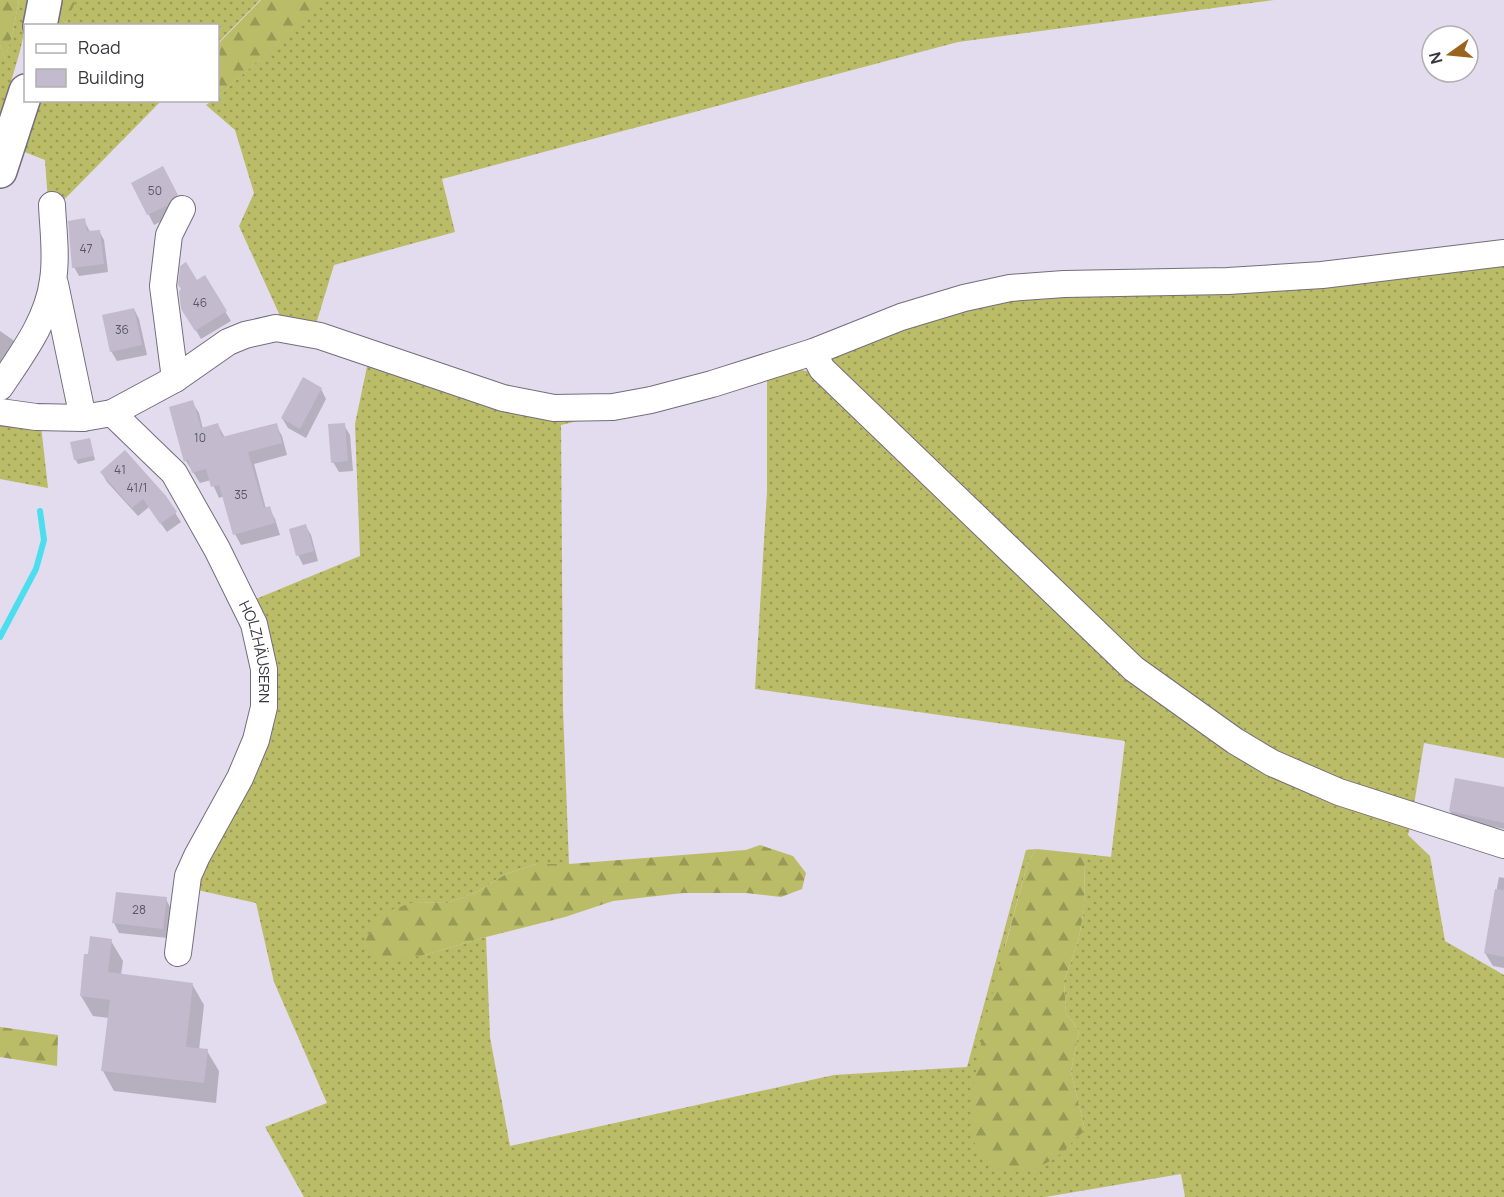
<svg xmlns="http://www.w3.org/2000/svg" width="1504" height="1197" viewBox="0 0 1504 1197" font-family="Manrope,sans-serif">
<defs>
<pattern id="grass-dots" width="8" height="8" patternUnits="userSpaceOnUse" patternTransform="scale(1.5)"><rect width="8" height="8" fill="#babc67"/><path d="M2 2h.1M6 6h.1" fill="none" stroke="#989a56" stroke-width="1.8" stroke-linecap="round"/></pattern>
<pattern id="forest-firs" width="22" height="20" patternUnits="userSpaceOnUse" patternTransform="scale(1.5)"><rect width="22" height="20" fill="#babc67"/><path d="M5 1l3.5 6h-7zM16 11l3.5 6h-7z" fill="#989a56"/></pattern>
</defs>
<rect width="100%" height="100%" fill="#e3dbee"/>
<g fill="url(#grass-dots)">
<polygon points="19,0 31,0 20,51 0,119 0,45 5,59 13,32"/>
<polygon points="75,0 260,0 218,43 218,26 53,26 57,13 66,23"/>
<polygon points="321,0 1274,0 958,42 442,179 455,232 334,265 316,324 281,318 239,226 254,193 235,130 206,105 212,101 218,100 218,96 322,4"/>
<polygon points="35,101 161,101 49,215 45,160 22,151"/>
<polygon points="1504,257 1504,758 1424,743 1413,811 1275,759 1136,664 827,357 995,295"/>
<polygon points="369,357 606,414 561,425 563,709 569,864 536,864 506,874 477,892 447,903 414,902 421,956 486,937 490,1037 510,1146 834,1075 967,1067 1026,850 1037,849 1028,862 1005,946 1085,1130 1071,1072 1079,1031 1066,1013 1064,981 1078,942 1084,910 1085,854 1111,857 1125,741 755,689 767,492 767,376 789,368 813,372 1129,679 1411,824 1408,835 1430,856 1445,941 1504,975 1504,1197 1185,1197 1181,1174 1045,1197 304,1197 265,1127 327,1103 274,982 256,903 184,887 260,709 241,605 360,556 355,424"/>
<polygon points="0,412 40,417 48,488 0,479"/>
</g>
<g fill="url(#forest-firs)">
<polygon points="0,0 19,0 13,32 5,60 0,45"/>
<polygon points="59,0 76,0 66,23 57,13"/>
<polygon points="261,0 321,0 323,4 218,96 218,44"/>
<polygon points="760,845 793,856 806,873 802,889 781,897 746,893 683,893 613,901 565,917 486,937 421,956 379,961 364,944 371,929 383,913 414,902 447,903 477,892 506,874 536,864 569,864 746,850"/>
<polygon points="1037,849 1085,854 1084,910 1078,942 1064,981 1066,1013 1079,1031 1071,1072 1085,1130 1056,1158 1032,1170 998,1168 986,1161 971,1137 974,1084 985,1021 1028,862"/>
<polygon points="0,1027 58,1035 57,1066 0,1057"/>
</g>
<g fill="#0003">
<polygon points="168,178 182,205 172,216 154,225 133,183"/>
<polygon points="84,220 90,232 99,231 104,240 108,272 79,276 74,267"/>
<polygon points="204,277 231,321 201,339 183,308"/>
<polygon points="134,309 139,319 147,355 117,361 111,351"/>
<polygon points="0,331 13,340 22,355 0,388"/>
<polygon points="321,389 326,399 306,438 288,428 282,418"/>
<polygon points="192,402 199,413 203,429 218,425 225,438 276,425 282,436 287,455 254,464 266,509 269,508 275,519 280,535 241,545 235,534 224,496 219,498 211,480 200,483 186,461 171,408"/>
<polygon points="344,425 350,435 353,471 339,472 333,462"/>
<polygon points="90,440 95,460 78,464 75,459"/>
<polygon points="102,473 165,497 181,522 167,532 149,507 138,516 107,482"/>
<polygon points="305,525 311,535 318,561 303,565 298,555"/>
<polygon points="1504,789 1504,829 1455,819 1450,811"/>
<polygon points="1499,877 1504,878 1504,968 1493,966 1485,953"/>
<polygon points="166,899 171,909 168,938 119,933 114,923"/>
<polygon points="111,941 123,961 121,975 192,984 204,1005 199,1050 207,1051 219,1071 216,1103 114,1091 103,1071 109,1018 93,1016 81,996"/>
</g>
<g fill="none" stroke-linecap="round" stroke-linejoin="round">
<polyline stroke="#4bdeee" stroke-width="6" points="0,637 36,569 44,540 40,511"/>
</g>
<g fill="#c3bbcd">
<polygon points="163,166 178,195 173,197 167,206 147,215 131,183"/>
<polygon points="85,218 87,231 100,230 104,264 72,268 68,221"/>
<polygon points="186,262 197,280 205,275 227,311 195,331 181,309 179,291 181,289 178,285 180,266"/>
<polygon points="134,308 142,345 110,352 102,315"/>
<polygon points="303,377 322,388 300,429 281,418"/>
<polygon points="193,400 201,428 218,423 222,437 277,423 282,443 248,452 264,508 270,506 275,523 233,535 219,485 211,487 206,469 192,473 188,459 184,462 169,407"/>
<polygon points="345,423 348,461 331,463 328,424"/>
<polygon points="90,438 94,456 74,460 70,442"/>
<polygon points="125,450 166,496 177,512 160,524 143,499 132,508 100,472"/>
<polygon points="306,524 314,551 296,556 289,529"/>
<polygon points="1455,778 1504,787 1504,823 1449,811"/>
<polygon points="1495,889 1504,890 1504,957 1484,953"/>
<polygon points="116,892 167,897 163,929 112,923"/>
<polygon points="90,936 112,939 108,972 193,983 186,1047 208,1049 204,1083 101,1071 110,1000 80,996 84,954 88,954"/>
</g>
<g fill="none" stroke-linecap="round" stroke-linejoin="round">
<defs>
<g id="minor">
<polyline points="55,284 83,418"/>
<polyline points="813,352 822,369 1134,669 1235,741 1272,763 1339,792 1504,845"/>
<polyline points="175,379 163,286 169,235 182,209"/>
<path d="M 0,387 C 22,354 48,320 53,280 C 57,256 53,229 52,205"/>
<polyline points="0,412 36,417 83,418 112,413 175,379 228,342 245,335 276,328 320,336 503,398 554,408 613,407 651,400 712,384 813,352 901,317 964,298 1010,288 1064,284 1228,281 1322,275 1504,253"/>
<path id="s1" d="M 112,413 L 174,473 L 217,549 L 254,624 L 264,669 L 264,707 L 256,740 L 240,778 L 197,856 L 188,876 L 178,953"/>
</g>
<g id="major">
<polyline points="40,26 45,0"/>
<polyline points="0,171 26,91"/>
</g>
</defs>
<use href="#minor" stroke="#746d7d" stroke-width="28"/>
<use href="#major" stroke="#746d7d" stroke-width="36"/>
<use href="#minor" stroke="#fff" stroke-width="26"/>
<use href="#major" stroke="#fff" stroke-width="33"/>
</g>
<g text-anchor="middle" stroke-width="4.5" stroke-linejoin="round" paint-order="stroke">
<g font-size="12" fill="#5c5762">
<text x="155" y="195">50</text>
<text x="86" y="253">47</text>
<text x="200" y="307">46</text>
<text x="122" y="334">36</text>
<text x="200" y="442">10</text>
<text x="120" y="474">41</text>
<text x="137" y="492">41/1</text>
<text x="241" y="499">35</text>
<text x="139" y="914">28</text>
</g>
<g font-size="15" fill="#39363e" stroke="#fff">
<text dy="5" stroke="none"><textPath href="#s1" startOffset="285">HOLZHÄUSERN</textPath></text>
</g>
</g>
<rect x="24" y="24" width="195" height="78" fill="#ffffff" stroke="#b0afb2" stroke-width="1.5"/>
<rect x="36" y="44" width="30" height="9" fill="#ffffff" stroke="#b0afb2" stroke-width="1.5"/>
<text x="78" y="54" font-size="18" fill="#39363e">Road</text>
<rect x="36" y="69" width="30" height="18" fill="#c3bbcd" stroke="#b0afb2" stroke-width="1.5"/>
<text x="78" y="84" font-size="18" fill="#39363e">Building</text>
<g transform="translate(1450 54) rotate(255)"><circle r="28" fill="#ffffff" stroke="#b0afb2" stroke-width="1.5"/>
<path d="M0-4.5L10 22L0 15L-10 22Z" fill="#9a641d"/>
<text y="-9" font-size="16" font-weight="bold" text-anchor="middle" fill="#39363e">N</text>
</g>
</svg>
